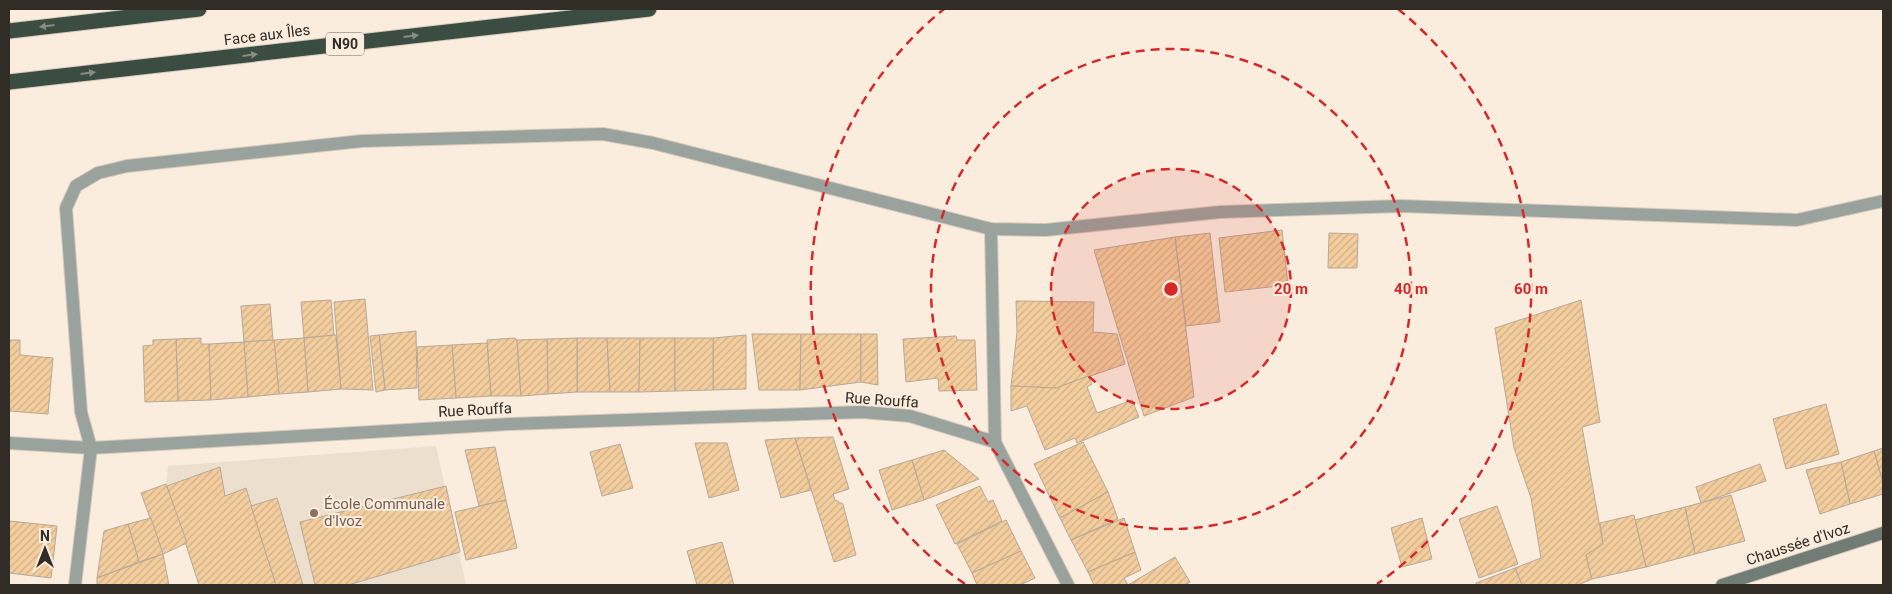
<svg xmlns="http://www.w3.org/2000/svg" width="1892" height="594" viewBox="0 0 1892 594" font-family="Roboto,sans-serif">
<defs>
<pattern id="building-hatch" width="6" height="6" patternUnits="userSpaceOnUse" patternTransform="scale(1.25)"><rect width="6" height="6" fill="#f3cd9d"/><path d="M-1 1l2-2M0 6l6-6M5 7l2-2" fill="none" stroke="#d1b087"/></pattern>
</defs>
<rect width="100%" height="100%" fill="#faeddd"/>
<polygon fill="#eddfcd" points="436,446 466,585 199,585 166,484 168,466"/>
<g fill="url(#building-hatch)" stroke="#b6a99a">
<polygon points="1282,230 1288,285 1225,292 1219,238"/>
<polygon points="1210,233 1220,322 1186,326 1175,237"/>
<polygon points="1329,233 1358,234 1357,268 1328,268"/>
<polygon points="1175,237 1194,397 1144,416 1094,250"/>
<polygon points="365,299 373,390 341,389 334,302"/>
<polygon points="331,300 334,335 304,338 301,302"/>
<polygon points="1581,300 1600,422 1582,427 1603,544 1586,555 1592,579 1578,585 1522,585 1515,568 1541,558 1531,498 1514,448 1495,328"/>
<polygon points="1016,301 1094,302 1093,332 1117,334 1125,364 1056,388 1011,386 1017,332"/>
<polygon points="270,304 273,340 244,342 241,306"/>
<polygon points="416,331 417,388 385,390 379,335"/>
<polygon points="752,334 801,334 800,390 759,390"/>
<polygon points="801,334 861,334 861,382 800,390"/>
<polygon points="861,334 877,334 878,385 861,382"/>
<polygon points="336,335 341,389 308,392 304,338"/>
<polygon points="379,335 385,390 376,392 370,336"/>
<polygon points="746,335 746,389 713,390 713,338"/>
<polygon points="956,336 957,340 975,340 977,390 939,391 938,378 906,382 903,339"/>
<polygon points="201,338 201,344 209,344 211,400 178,401 176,339"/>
<polygon points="304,338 308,392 279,394 274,340"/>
<polygon points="515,338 517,340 521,396 491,396 487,340"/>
<polygon points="577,338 607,338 610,392 577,392"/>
<polygon points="577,338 577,392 548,394 547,339"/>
<polygon points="607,338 640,338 639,392 610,392"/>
<polygon points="640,338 675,338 675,391 639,392"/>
<polygon points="675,338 713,338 713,390 675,391"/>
<polygon points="176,339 178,401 145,402 143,346 153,345 153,340"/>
<polygon points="547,339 548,394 521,396 517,340"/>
<polygon points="9,340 20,340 20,355 53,358 48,414 9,411"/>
<polygon points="274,340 279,394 248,397 244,342"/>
<polygon points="244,342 248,397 211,400 209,344"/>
<polygon points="487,343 491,396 456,398 452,345"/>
<polygon points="452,345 456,398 419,400 417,347"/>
<polygon points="1088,376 1092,384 1087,387 1097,413 1132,400 1139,417 1077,443 1075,438 1045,450 1027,406 1011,411 1011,386 1056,388"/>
<polygon points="1826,404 1839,454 1786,469 1773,419"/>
<polygon points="833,437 849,489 833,494 835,500 843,504 856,555 834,562 795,438"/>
<polygon points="795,438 811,490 781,498 765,440"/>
<polygon points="1083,442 1108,492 1060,518 1034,464"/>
<polygon points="695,443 727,443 739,490 709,498"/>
<polygon points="620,444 633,488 602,496 590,452"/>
<polygon points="495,447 506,500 479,506 465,450"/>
<polygon points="1883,448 1883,483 1874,451"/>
<polygon points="944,450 979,479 924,500 912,460"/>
<polygon points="1874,451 1883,483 1883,494 1850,504 1841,462"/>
<polygon points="912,460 924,500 892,510 879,470"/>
<polygon points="1841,462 1850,504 1820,514 1806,470"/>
<polygon points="1760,464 1766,481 1701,503 1696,487"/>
<polygon points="220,467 225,496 246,488 276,585 199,585 167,486"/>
<polygon points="166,484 187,543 163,554 141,493"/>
<polygon points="446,486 460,552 348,585 315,585 300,522"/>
<polygon points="980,486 988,502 993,500 1002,521 955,544 936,505"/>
<polygon points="1108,492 1118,519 1071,540 1060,518"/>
<polygon points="1731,495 1745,541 1695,554 1685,507"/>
<polygon points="277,498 303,585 276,585 251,506"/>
<polygon points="506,500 517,548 466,560 455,512"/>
<polygon points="1497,506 1518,564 1479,578 1459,519"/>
<polygon points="1685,507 1695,554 1646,567 1635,520"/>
<polygon points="1634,515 1646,567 1592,579 1586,555 1603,544 1600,523"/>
<polygon points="151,518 163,554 139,562 128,524"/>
<polygon points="1124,518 1135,552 1088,572 1071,540"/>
<polygon points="1422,518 1432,559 1402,567 1391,528"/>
<polygon points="1006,520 1021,551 972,573 957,544"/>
<polygon points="9,521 57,526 51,578 9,573"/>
<polygon points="128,524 139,562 97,578 104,531"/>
<polygon points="722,542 734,585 697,585 687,551"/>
<polygon points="1021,551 1035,578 1020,585 977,585 972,573"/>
<polygon points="1135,552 1141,570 1124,578 1128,585 1094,585 1088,572"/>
<polygon points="163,554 169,585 97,585 97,578"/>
<polygon points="1175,557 1190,582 1185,585 1128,585"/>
<polygon points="1515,568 1522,585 1476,585 1476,583"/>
</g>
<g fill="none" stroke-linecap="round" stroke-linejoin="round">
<defs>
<g id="street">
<polyline points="991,229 995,442"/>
<polyline points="9,443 91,448 81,412 66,208 76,186 98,173 127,166 362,141 603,134 653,143 991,229 1046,230 1220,212 1401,206 1797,220 1883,201"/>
<polyline points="75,585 91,448 510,424 862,412 910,416 995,442 1068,585"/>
</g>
<polyline id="secondary" points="1722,585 1883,533"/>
<g id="highway">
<polyline points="9,31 199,9"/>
<polyline points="9,82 649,9"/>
</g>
</defs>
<use href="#street" stroke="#d6cabc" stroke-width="14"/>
<use href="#secondary" stroke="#d6cabc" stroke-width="14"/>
<use href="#highway" stroke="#d6cabc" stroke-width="17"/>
<use href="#street" stroke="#99a29d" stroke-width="12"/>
<use href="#secondary" stroke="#707c75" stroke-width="12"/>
<use href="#highway" stroke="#3b4c42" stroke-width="15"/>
</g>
<defs><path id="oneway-solid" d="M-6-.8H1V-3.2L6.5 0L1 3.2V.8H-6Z" transform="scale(1.25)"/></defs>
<g fill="#878c80">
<use href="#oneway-solid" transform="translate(47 26) rotate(173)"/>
<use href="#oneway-solid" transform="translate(411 36) rotate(-7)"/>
<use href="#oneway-solid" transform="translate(250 55) rotate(-7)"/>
<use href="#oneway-solid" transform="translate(88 73) rotate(-7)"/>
</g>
<circle cx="1171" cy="289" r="120" fill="#d62828" fill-opacity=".12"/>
<g fill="none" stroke="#d62828" stroke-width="2.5" stroke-dasharray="9 6">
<circle cx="1171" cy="289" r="120"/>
<circle cx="1171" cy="289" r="240"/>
<path d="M965 584A360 360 0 0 1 944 9M1398 9A360 360 0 0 1 1377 584"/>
</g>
<circle fill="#8d6e63" stroke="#faeddd" stroke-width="2" cx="314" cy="513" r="5"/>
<g text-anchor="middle" stroke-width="4" stroke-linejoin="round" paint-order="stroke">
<rect fill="#faeddd" stroke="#6d665d" stroke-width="1" x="326" y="32.5" width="38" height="23" rx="4"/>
<g font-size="14" font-weight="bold" fill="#312c26">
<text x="345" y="49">N90</text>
</g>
<g font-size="15" fill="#312c26" stroke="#faeddd">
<text transform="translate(267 35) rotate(-7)" y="5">Face aux Îles</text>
<text transform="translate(882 400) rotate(4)" y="5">Rue Rouffa</text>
<text transform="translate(475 410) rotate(-3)" y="5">Rue Rouffa</text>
<text transform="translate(1798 544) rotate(-18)" y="5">Chaussée d'Ivoz</text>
</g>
<g font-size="15" fill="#785e54" stroke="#faeddd" text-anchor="start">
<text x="324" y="509">École Communale<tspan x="324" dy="17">d'Ivoz</tspan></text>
</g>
</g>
<circle cx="1171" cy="289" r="8" fill="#d62828" stroke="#faeddd" stroke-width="2.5"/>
<g font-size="15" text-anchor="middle" font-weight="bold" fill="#d62828" stroke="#faeddd" stroke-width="4" stroke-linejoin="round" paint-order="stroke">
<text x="1291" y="294">20 m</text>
<text x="1411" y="294">40 m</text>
<text x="1531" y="294">60 m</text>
</g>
<rect width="1892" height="594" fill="none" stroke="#312c26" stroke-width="20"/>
<g transform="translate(45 549)" stroke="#faeddd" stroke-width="4" paint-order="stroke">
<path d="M0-4L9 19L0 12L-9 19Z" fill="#312c26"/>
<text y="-8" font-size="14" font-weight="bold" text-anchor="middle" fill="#312c26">N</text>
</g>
</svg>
